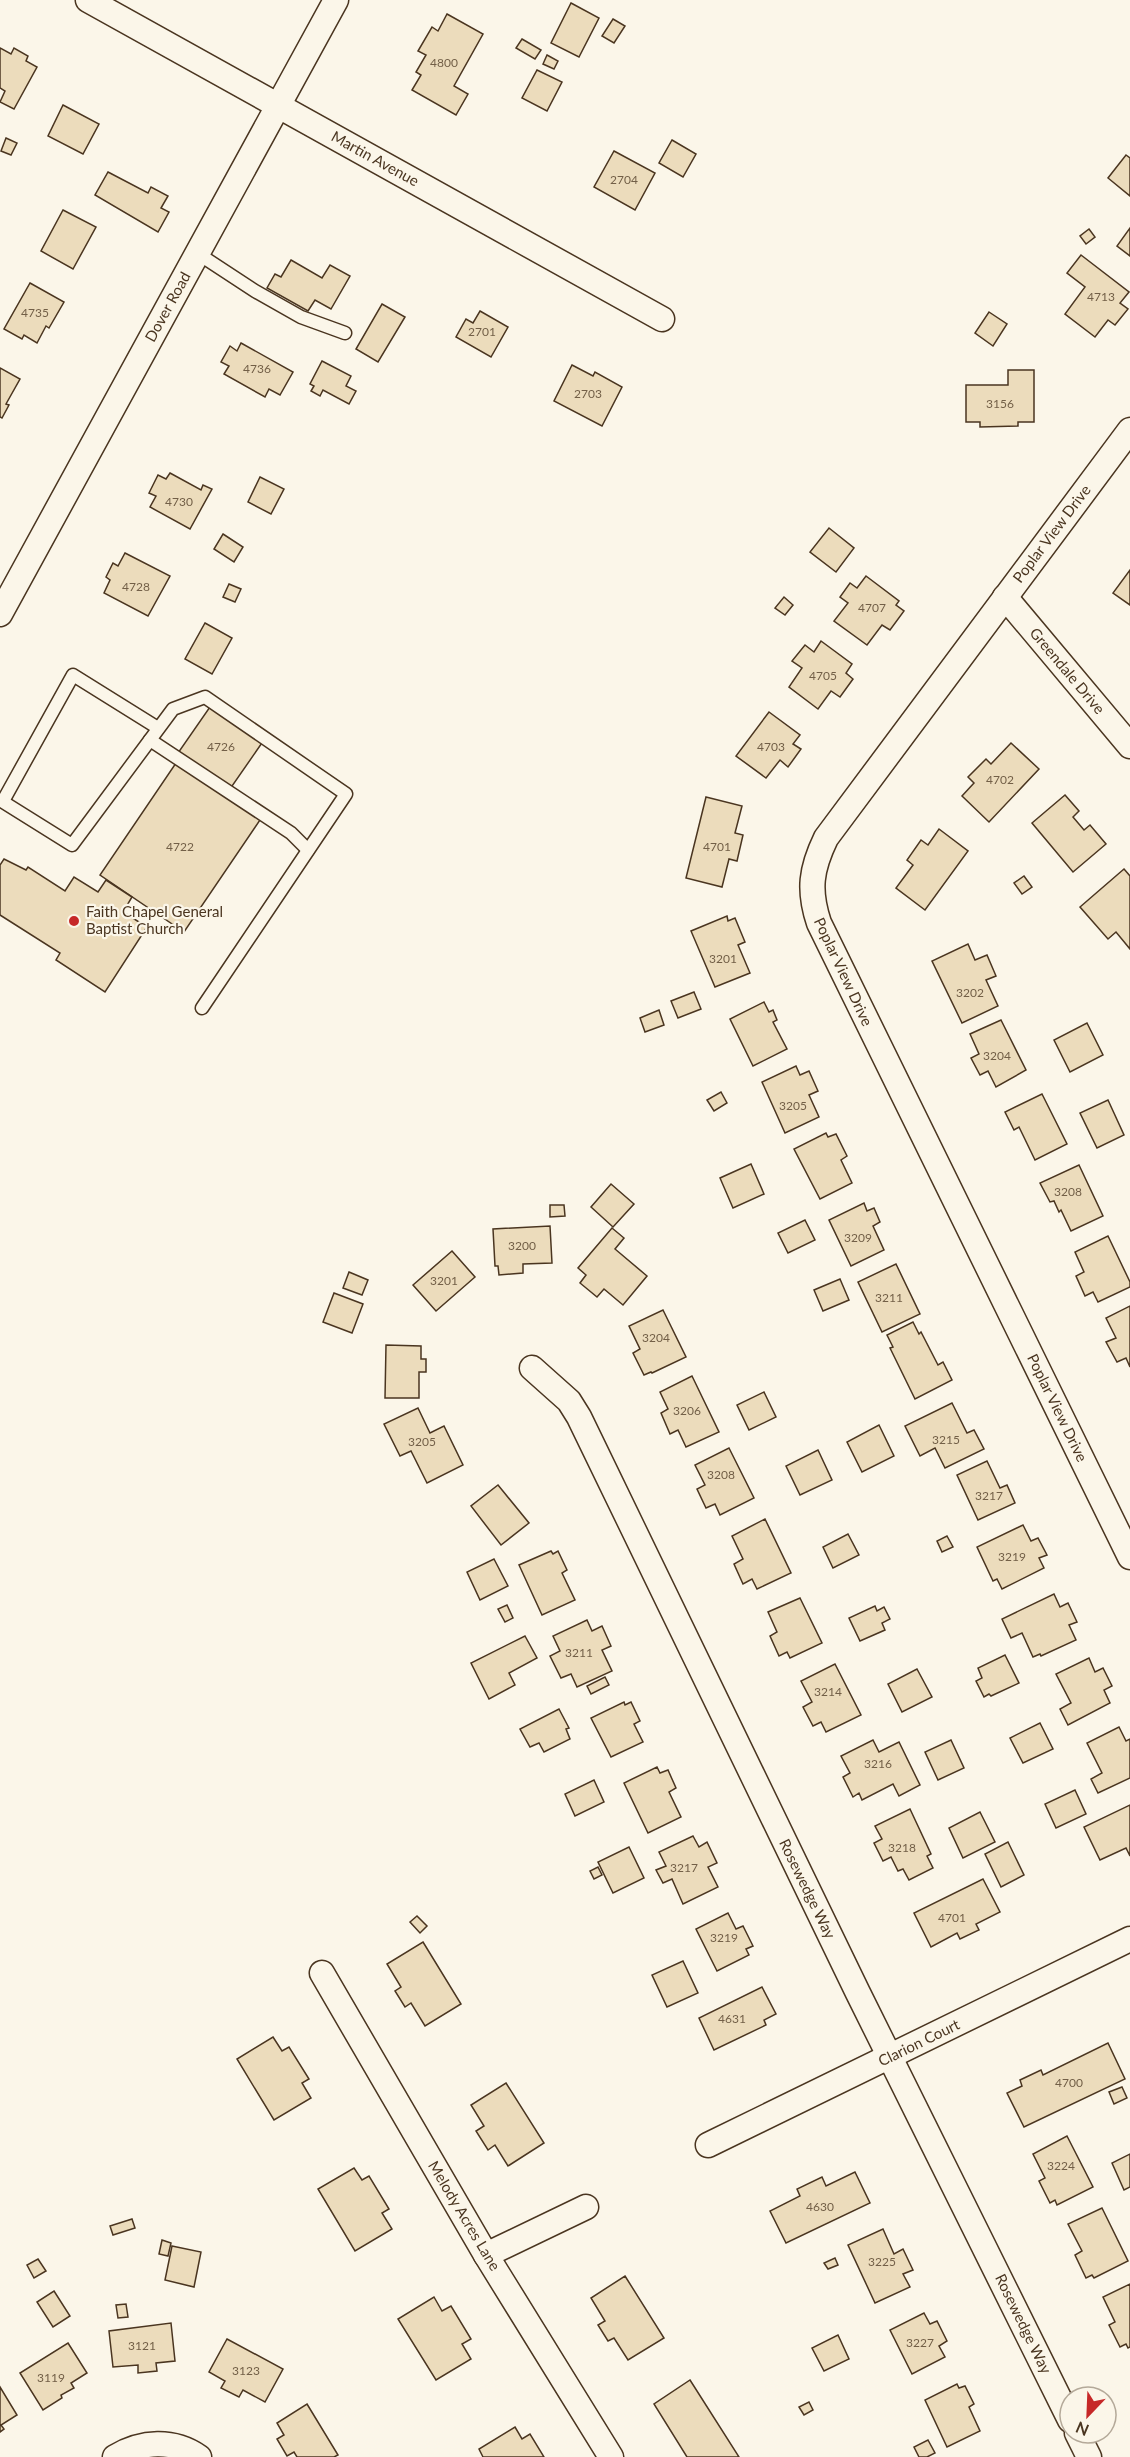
<svg xmlns="http://www.w3.org/2000/svg" width="1130" height="2457" viewBox="0 0 1130 2457" font-family="Lato,sans-serif">
<rect width="100%" height="100%" fill="#fbf6e9"/>
<g fill="#ecdcbc" stroke="#4a3520" stroke-width="1.5">
<polygon points="571,3 599,18 579,57 551,43"/>
<polygon points="447,14 483,34 454,86 468,94 456,115 412,90 421,75 416,72 426,55 418,51 432,27 438,31"/>
<polygon points="613,19 625,26 614,43 602,36"/>
<polygon points="522,39 541,50 535,59 516,48"/>
<polygon points="0,48 11,54 14,48 28,56 26,61 37,67 14,109 0,102 5,91 0,88"/>
<polygon points="547,55 558,61 554,69 543,64"/>
<polygon points="537,70 562,82 547,111 522,98"/>
<polygon points="63,105 99,124 83,154 48,136"/>
<polygon points="6,138 17,143 11,155 1,151"/>
<polygon points="672,140 696,154 683,177 659,163"/>
<polygon points="614,151 655,173 635,210 594,187"/>
<polygon points="1126,155 1130,158 1130,196 1108,178"/>
<polygon points="108,172 148,193 151,187 168,196 161,208 169,212 158,232 95,195"/>
<polygon points="63,210 96,227 73,269 41,251"/>
<polygon points="1130,228 1130,256 1117,246"/>
<polygon points="1089,229 1095,237 1086,244 1080,236"/>
<polygon points="1081,255 1129,292 1120,303 1128,309 1115,325 1108,320 1095,337 1065,314 1085,287 1067,273"/>
<polygon points="291,260 322,278 330,265 350,276 331,309 315,300 308,311 267,288 275,274 281,277"/>
<polygon points="30,283 64,302 49,328 46,326 37,343 24,335 22,339 4,329"/>
<polygon points="382,304 405,317 378,362 356,349"/>
<polygon points="480,311 508,327 491,357 456,337 466,319 473,323"/>
<polygon points="989,312 1007,324 993,346 975,333"/>
<polygon points="241,343 293,372 280,395 269,389 265,397 224,374 229,366 221,362 230,346 237,351"/>
<polygon points="322,361 351,376 346,386 356,391 349,404 323,390 320,396 311,391 314,386 310,384"/>
<polygon points="572,365 593,376 595,372 622,387 602,426 554,401"/>
<polygon points="0,368 20,379 6,404 9,405 2,418 0,417"/>
<polygon points="1008,370 1034,370 1034,422 1018,422 1018,426 980,427 980,422 966,422 966,385 1008,385"/>
<polygon points="170,473 201,490 203,485 212,489 190,529 150,507 156,496 149,493 158,475 166,479"/>
<polygon points="260,477 284,489 271,514 248,502"/>
<polygon points="829,528 854,548 836,572 810,552"/>
<polygon points="223,534 243,547 234,562 214,549"/>
<polygon points="125,553 170,576 148,616 104,593 110,580 106,577 113,563 118,566"/>
<polygon points="1130,570 1130,605 1113,593"/>
<polygon points="866,576 899,601 896,605 904,611 890,630 882,625 867,645 834,621 848,603 840,597 850,583 857,588"/>
<polygon points="229,584 241,589 235,602 223,597"/>
<polygon points="784,597 793,605 785,615 775,608"/>
<polygon points="205,623 232,638 212,674 185,659"/>
<polygon points="821,641 852,664 846,673 853,679 840,697 831,691 818,709 789,687 802,668 792,661 805,645 814,652"/>
<polygon points="212,704 264,740 230,789 178,753"/>
<polygon points="769,712 800,735 793,744 801,749 788,767 780,760 766,778 736,756"/>
<polygon points="1011,743 1039,769 989,822 962,796 974,783 968,777 986,759 991,764"/>
<polygon points="176,763 260,820 184,932 100,875"/>
<polygon points="1065,795 1079,811 1073,817 1084,830 1090,825 1106,844 1073,872 1032,823"/>
<polygon points="706,797 742,806 735,833 743,835 737,861 729,859 722,887 686,878"/>
<polygon points="939,829 968,851 925,910 896,888 913,865 907,860 921,840 928,845"/>
<polygon points="4,859 26,870 28,867 65,891 74,877 98,892 106,880 132,897 123,912 147,927 105,992 56,960 60,953 0,915 0,865"/>
<polygon points="1124,869 1130,876 1130,949 1116,932 1108,939 1080,907"/>
<polygon points="1024,876 1032,887 1022,894 1014,883"/>
<polygon points="727,916 728,921 735,918 745,942 738,945 750,973 715,987 691,931"/>
<polygon points="968,944 975,960 987,955 996,976 986,980 998,1006 962,1023 932,961"/>
<polygon points="694,992 701,1009 678,1018 671,1001"/>
<polygon points="764,1002 769,1012 773,1010 777,1020 773,1022 787,1049 753,1066 730,1019"/>
<polygon points="659,1010 664,1025 645,1032 640,1018"/>
<polygon points="1001,1020 1026,1070 996,1087 988,1071 980,1075 971,1058 979,1054 970,1034"/>
<polygon points="1087,1023 1103,1055 1070,1072 1054,1040"/>
<polygon points="796,1066 800,1075 809,1071 818,1091 809,1095 819,1117 785,1133 762,1082"/>
<polygon points="721,1092 727,1103 714,1111 707,1100"/>
<polygon points="1042,1094 1067,1144 1035,1160 1019,1127 1014,1130 1005,1112"/>
<polygon points="1108,1100 1124,1135 1097,1148 1080,1113"/>
<polygon points="826,1133 828,1137 836,1134 847,1156 841,1160 852,1183 820,1199 794,1149"/>
<polygon points="751,1164 764,1194 733,1208 720,1178"/>
<polygon points="1079,1165 1103,1216 1071,1231 1061,1210 1059,1212 1054,1201 1050,1202 1040,1183"/>
<polygon points="611,1184 634,1204 613,1227 591,1207"/>
<polygon points="864,1203 867,1211 874,1208 880,1222 873,1226 884,1250 851,1266 829,1220"/>
<polygon points="550,1205 564,1205 565,1216 550,1217"/>
<polygon points="805,1220 815,1240 788,1253 778,1233"/>
<polygon points="550,1226 552,1263 523,1264 523,1273 499,1275 498,1266 495,1266 493,1229"/>
<polygon points="612,1228 624,1238 615,1249 647,1276 623,1305 604,1289 597,1297 580,1283 586,1275 578,1268"/>
<polygon points="1108,1236 1130,1282 1130,1287 1098,1302 1093,1292 1085,1296 1076,1276 1084,1272 1075,1252"/>
<polygon points="452,1251 475,1277 436,1311 413,1285"/>
<polygon points="896,1264 920,1314 882,1332 858,1282"/>
<polygon points="349,1272 368,1280 362,1295 343,1288"/>
<polygon points="840,1279 849,1300 823,1311 814,1290"/>
<polygon points="334,1293 363,1304 352,1333 323,1322"/>
<polygon points="1130,1306 1130,1367 1126,1358 1117,1362 1106,1342 1116,1338 1106,1318"/>
<polygon points="663,1310 686,1357 652,1373 651,1372 644,1375 633,1353 640,1349 629,1326"/>
<polygon points="913,1322 919,1334 921,1332 938,1365 943,1362 952,1380 915,1399 890,1348 893,1347 887,1335"/>
<polygon points="386,1345 421,1346 421,1359 426,1359 426,1372 419,1372 419,1398 385,1398"/>
<polygon points="692,1376 719,1432 686,1447 678,1430 670,1434 661,1413 668,1409 660,1392"/>
<polygon points="764,1392 776,1417 749,1430 737,1405"/>
<polygon points="952,1403 967,1433 974,1430 984,1449 945,1468 935,1448 920,1456 905,1426"/>
<polygon points="418,1408 430,1433 444,1426 463,1465 427,1483 411,1451 400,1456 384,1424"/>
<polygon points="879,1425 894,1456 862,1472 847,1442"/>
<polygon points="729,1448 754,1498 720,1515 715,1504 706,1508 697,1489 705,1485 695,1465"/>
<polygon points="818,1450 832,1480 800,1495 786,1466"/>
<polygon points="987,1461 1000,1488 1007,1485 1015,1503 978,1520 957,1475"/>
<polygon points="498,1485 529,1523 501,1545 471,1506"/>
<polygon points="765,1519 791,1573 757,1589 752,1579 743,1584 734,1564 743,1559 732,1536"/>
<polygon points="1023,1525 1031,1541 1038,1538 1047,1555 1039,1558 1044,1568 1002,1589 997,1579 993,1581 977,1547"/>
<polygon points="848,1534 859,1555 833,1568 823,1547"/>
<polygon points="947,1536 953,1547 942,1552 937,1541"/>
<polygon points="551,1551 553,1554 558,1551 567,1570 562,1573 575,1600 542,1615 519,1565"/>
<polygon points="494,1559 508,1586 480,1600 467,1572"/>
<polygon points="1054,1594 1060,1607 1068,1603 1077,1622 1069,1625 1076,1640 1041,1656 1040,1654 1033,1657 1022,1633 1011,1638 1002,1619"/>
<polygon points="800,1598 822,1643 790,1658 787,1652 779,1656 770,1636 777,1632 768,1612"/>
<polygon points="507,1605 513,1618 505,1622 498,1609"/>
<polygon points="875,1606 877,1611 884,1607 890,1619 882,1623 885,1630 860,1641 849,1618"/>
<polygon points="587,1620 592,1631 602,1626 611,1646 602,1650 612,1671 577,1687 571,1674 561,1678 550,1656 560,1651 553,1636"/>
<polygon points="525,1636 537,1658 509,1673 515,1685 489,1699 471,1663"/>
<polygon points="1005,1655 1019,1683 991,1696 989,1694 984,1697 976,1681 982,1678 978,1668"/>
<polygon points="1089,1658 1095,1672 1103,1668 1112,1686 1104,1690 1110,1703 1068,1725 1060,1709 1071,1703 1056,1674"/>
<polygon points="835,1664 861,1715 826,1732 821,1722 813,1726 803,1707 812,1702 801,1681"/>
<polygon points="917,1669 932,1697 902,1712 888,1684"/>
<polygon points="605,1677 609,1685 591,1694 587,1686"/>
<polygon points="624,1702 625,1705 631,1702 640,1721 634,1724 643,1742 611,1757 591,1718"/>
<polygon points="559,1709 569,1728 566,1729 570,1739 544,1752 539,1743 530,1747 520,1729"/>
<polygon points="1040,1723 1053,1749 1023,1763 1010,1738"/>
<polygon points="1119,1727 1126,1741 1130,1739 1130,1778 1098,1793 1091,1779 1102,1773 1087,1743"/>
<polygon points="873,1740 879,1752 899,1742 920,1785 899,1796 893,1784 862,1800 859,1793 853,1797 843,1777 850,1773 841,1756"/>
<polygon points="951,1740 964,1768 938,1780 925,1752"/>
<polygon points="657,1767 660,1773 668,1770 676,1788 669,1792 681,1817 648,1833 624,1783"/>
<polygon points="594,1780 604,1802 575,1816 565,1794"/>
<polygon points="1075,1790 1086,1814 1056,1828 1045,1804"/>
<polygon points="1130,1805 1130,1856 1126,1848 1100,1860 1084,1827"/>
<polygon points="910,1809 931,1854 927,1856 933,1868 909,1880 903,1869 898,1871 891,1857 883,1861 874,1843 882,1839 875,1826"/>
<polygon points="980,1812 995,1842 963,1858 949,1828"/>
<polygon points="693,1836 699,1847 707,1842 717,1863 708,1867 718,1887 683,1904 672,1879 663,1883 656,1870 666,1866 659,1852"/>
<polygon points="1008,1842 1024,1875 1001,1887 985,1854"/>
<polygon points="629,1847 644,1878 613,1893 598,1862"/>
<polygon points="598,1867 602,1875 594,1879 590,1871"/>
<polygon points="983,1879 1000,1912 976,1924 979,1930 960,1939 957,1933 931,1947 914,1913"/>
<polygon points="728,1913 736,1929 743,1926 753,1946 746,1949 749,1955 717,1971 696,1929"/>
<polygon points="417,1916 427,1926 420,1933 410,1922"/>
<polygon points="423,1942 461,2004 425,2026 411,2003 405,2007 395,1991 401,1987 387,1964"/>
<polygon points="683,1961 698,1993 667,2007 652,1975"/>
<polygon points="762,1987 776,2014 764,2020 766,2025 714,2050 699,2018"/>
<polygon points="273,2037 282,2051 289,2047 309,2079 302,2083 311,2098 274,2120 237,2059"/>
<polygon points="1108,2043 1125,2079 1024,2127 1007,2093 1022,2086 1020,2080 1041,2070 1043,2075"/>
<polygon points="506,2083 544,2143 508,2166 495,2145 488,2150 476,2131 484,2126 471,2105"/>
<polygon points="1122,2087 1127,2098 1114,2104 1109,2092"/>
<polygon points="1067,2136 1093,2187 1057,2205 1055,2200 1050,2203 1039,2181 1045,2178 1033,2154"/>
<polygon points="1130,2154 1130,2187 1124,2190 1112,2163"/>
<polygon points="354,2168 362,2180 369,2176 389,2209 382,2213 392,2229 355,2251 318,2189"/>
<polygon points="855,2172 870,2203 786,2243 770,2211 800,2196 797,2189 822,2177 826,2186"/>
<polygon points="1102,2208 1128,2261 1094,2278 1092,2275 1086,2278 1075,2255 1082,2251 1068,2224"/>
<polygon points="132,2219 135,2228 113,2235 110,2226"/>
<polygon points="883,2229 894,2254 903,2249 913,2270 903,2274 910,2287 875,2303 848,2245"/>
<polygon points="162,2240 171,2243 168,2256 159,2254"/>
<polygon points="172,2246 201,2252 194,2287 165,2280"/>
<polygon points="835,2258 838,2265 828,2269 824,2263"/>
<polygon points="38,2259 46,2271 34,2278 27,2265"/>
<polygon points="625,2276 664,2338 628,2360 614,2338 608,2341 598,2325 605,2321 591,2298"/>
<polygon points="1130,2284 1130,2347 1128,2348 1126,2344 1120,2347 1109,2325 1115,2322 1103,2297"/>
<polygon points="54,2291 70,2316 53,2327 37,2302"/>
<polygon points="434,2297 442,2311 451,2306 471,2339 462,2344 471,2359 436,2380 398,2319"/>
<polygon points="126,2304 128,2317 118,2318 116,2305"/>
<polygon points="924,2313 930,2324 937,2321 947,2341 939,2346 945,2357 912,2374 890,2330"/>
<polygon points="171,2323 175,2361 156,2363 157,2371 138,2373 138,2365 113,2367 109,2331"/>
<polygon points="838,2335 849,2359 824,2371 812,2348"/>
<polygon points="227,2339 283,2369 265,2402 243,2390 239,2397 221,2388 225,2381 209,2372"/>
<polygon points="68,2343 87,2373 71,2383 74,2388 61,2395 62,2398 43,2410 20,2373"/>
<polygon points="690,2380 739,2457 687,2457 654,2404"/>
<polygon points="957,2384 959,2388 965,2386 974,2404 969,2407 980,2431 947,2447 925,2400"/>
<polygon points="0,2387 17,2415 1,2425 4,2429 0,2432"/>
<polygon points="809,2402 813,2410 804,2415 799,2407"/>
<polygon points="307,2404 338,2455 334,2457 297,2457 294,2452 287,2456 277,2439 284,2435 277,2423"/>
<polygon points="515,2427 522,2439 530,2434 544,2457 483,2457 479,2449"/>
<polygon points="928,2440 935,2453 927,2457 919,2457 914,2447"/>
</g>
<g fill="none" stroke-linecap="round" stroke-linejoin="round">
<defs>
<g id="service">
<polyline points="197,253 255,291 301,317 345,333"/>
<polyline points="150,740 291,833 308,850"/>
<polyline points="0,800 72,845 173,709 205,697 346,794 202,1008"/>
<polyline points="3,801 73,675 158,728"/>
</g>
<g id="minor">
<polyline points="88,0 662,319"/>
<path d="M 1130,430 L 826,838 C 811,869 808,890 819,923 L 1130,1557"/>
<polyline points="1005,597 1130,746"/>
<polyline points="0,614 336,0"/>
<polyline points="532,1368 569,1401 579,1417 858,1993 1070,2420"/>
<polyline points="322,1973 486,2255 611,2457"/>
<polyline points="708,2145 1130,1939"/>
<polyline points="486,2255 586,2207"/>
<polyline points="1077,2433 1089,2457"/>
<path d="M 115,2457 C 142,2441 173,2439 199,2457"/>
</g>
</defs>
<use href="#service" stroke="#4a3520" stroke-width="15"/>
<use href="#minor" stroke="#4a3520" stroke-width="27"/>
<use href="#service" stroke="#fbf6e9" stroke-width="12"/>
<use href="#minor" stroke="#fbf6e9" stroke-width="24"/>
</g>
<circle fill="#c62828" stroke="#fbf6e9" stroke-width="2" cx="74" cy="921" r="6"/>
<g text-anchor="middle" stroke-width="4.5" stroke-linejoin="round" paint-order="stroke">
<g font-size="12" fill="#725f47">
<text x="444" y="67">4800</text>
<text x="624" y="184">2704</text>
<text x="1101" y="301">4713</text>
<text x="35" y="317">4735</text>
<text x="482" y="336">2701</text>
<text x="257" y="373">4736</text>
<text x="588" y="398">2703</text>
<text x="1000" y="408">3156</text>
<text x="179" y="506">4730</text>
<text x="136" y="591">4728</text>
<text x="872" y="612">4707</text>
<text x="823" y="680">4705</text>
<text x="221" y="751">4726</text>
<text x="771" y="751">4703</text>
<text x="1000" y="784">4702</text>
<text x="180" y="851">4722</text>
<text x="717" y="851">4701</text>
<text x="723" y="963">3201</text>
<text x="970" y="997">3202</text>
<text x="997" y="1060">3204</text>
<text x="793" y="1110">3205</text>
<text x="1068" y="1196">3208</text>
<text x="858" y="1242">3209</text>
<text x="522" y="1250">3200</text>
<text x="444" y="1285">3201</text>
<text x="889" y="1302">3211</text>
<text x="656" y="1342">3204</text>
<text x="687" y="1415">3206</text>
<text x="946" y="1444">3215</text>
<text x="422" y="1446">3205</text>
<text x="721" y="1479">3208</text>
<text x="989" y="1500">3217</text>
<text x="1012" y="1561">3219</text>
<text x="579" y="1657">3211</text>
<text x="828" y="1696">3214</text>
<text x="878" y="1768">3216</text>
<text x="902" y="1852">3218</text>
<text x="684" y="1872">3217</text>
<text x="952" y="1922">4701</text>
<text x="724" y="1942">3219</text>
<text x="732" y="2023">4631</text>
<text x="1069" y="2087">4700</text>
<text x="1061" y="2170">3224</text>
<text x="820" y="2211">4630</text>
<text x="882" y="2266">3225</text>
<text x="920" y="2347">3227</text>
<text x="142" y="2350">3121</text>
<text x="246" y="2375">3123</text>
<text x="51" y="2382">3119</text>
</g>
<g font-size="15" fill="#4a3520" stroke="#fbf6e9">
<text transform="translate(375 159) rotate(29)" y="5">Martin Avenue</text>
<text transform="translate(168 307) rotate(-61)" y="5">Dover Road</text>
<text transform="translate(1052 534) rotate(-53)" y="5">Poplar View Drive</text>
<text transform="translate(1067 671) rotate(50)" y="5">Greendale Drive</text>
<text transform="translate(843 972) rotate(65)" y="5">Poplar View Drive</text>
<text transform="translate(1057 1408) rotate(64)" y="5">Poplar View Drive</text>
<text transform="translate(807 1889) rotate(64)" y="5">Rosewedge Way</text>
<text transform="translate(919 2043) rotate(-26)" y="5">Clarion Court</text>
<text transform="translate(464 2216) rotate(59)" y="5">Melody Acres Lane</text>
<text transform="translate(1023 2324) rotate(64)" y="5">Rosewedge Way</text>
</g>
<g font-size="15" fill="#4a3520" stroke="#fbf6e9" text-anchor="start">
<text x="86" y="917">Faith Chapel General<tspan x="86" dy="17">Baptist Church</tspan></text>
</g>
</g>
<g transform="translate(1088 2415) rotate(203)"><circle r="28" fill="#fbf6e9" stroke="#b4a999" stroke-width="1.5"/>
<path d="M0-4.5L10 22L0 15L-10 22Z" fill="#c62828"/>
<text y="-9" font-size="16" font-weight="bold" text-anchor="middle" fill="#4a3520">N</text>
</g>
</svg>
